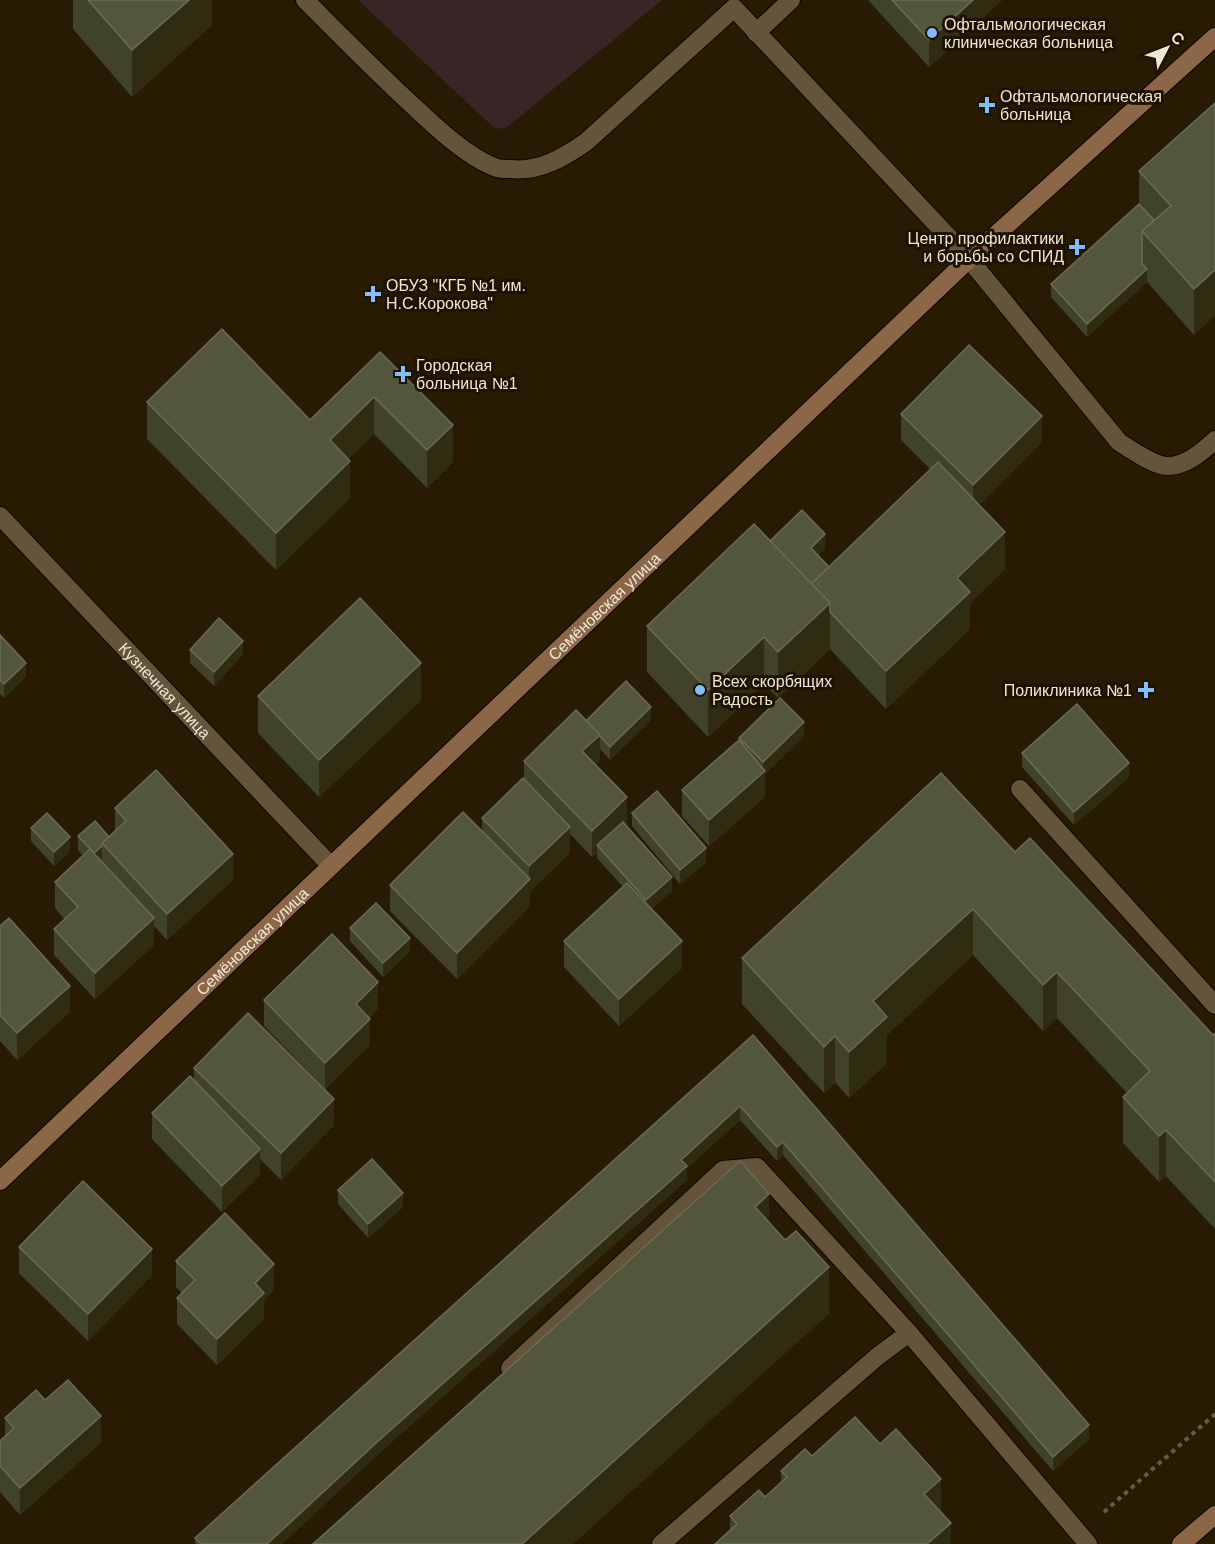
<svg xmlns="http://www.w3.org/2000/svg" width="1215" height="1544" viewBox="0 0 1215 1544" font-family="Helvetica,sans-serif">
<rect width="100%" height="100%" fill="#281b03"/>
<polygon fill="#3b2426" points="358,0 662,0 507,127 500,129 493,127"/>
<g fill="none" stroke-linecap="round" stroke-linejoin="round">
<defs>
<g id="lane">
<path d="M 305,0 C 344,39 382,78 423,115 C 443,134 471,159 497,168 C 501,169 506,169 511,169 C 539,172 563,158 586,142 L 734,8 L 969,259 L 1119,442 C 1130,449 1153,465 1166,466 C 1185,467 1202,452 1215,440"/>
<polyline points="756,33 791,0"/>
<polyline points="1020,789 1215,1005"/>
<polyline points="510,1368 723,1170 757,1167 909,1333"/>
<polyline points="661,1544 878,1356 909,1333 1088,1544"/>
</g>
<g id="street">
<path id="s1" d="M 0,516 L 331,866"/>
</g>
<g id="secondary">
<path id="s2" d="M 0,1181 L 969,259 L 1215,37"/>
<polyline points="1181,1544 1215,1515"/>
</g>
</defs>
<use href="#lane" stroke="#100500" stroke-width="20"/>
<use href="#street" stroke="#100500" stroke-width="20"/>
<use href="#secondary" stroke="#100500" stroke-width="20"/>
<polyline stroke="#665b46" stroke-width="4" stroke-dasharray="4.5 4.5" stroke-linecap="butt" points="1104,1512 1215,1414"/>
<use href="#lane" stroke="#63543a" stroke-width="18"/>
<use href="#street" stroke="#63543a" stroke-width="18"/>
<use href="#secondary" stroke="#8b6747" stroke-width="18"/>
</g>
<g fill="#404329">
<polygon points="73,0 212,0 212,25 132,97 73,29"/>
<polygon points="868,0 1002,0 929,67"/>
<polygon points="1215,103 1194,335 1147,282 1087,337 1051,297 1051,284 1139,204 1139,171"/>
<polygon points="380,352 453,462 427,488 374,434 348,459 350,498 276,570 147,439 147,402 310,420"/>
<polygon points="901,414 1042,442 979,505 1005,569 970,603 970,629 886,709 830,649 778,698 764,684 708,737 647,672 647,626 770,541 825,548 818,555 829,567 931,470 901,440"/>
<polygon points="0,635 26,676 4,698 0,694"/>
<polygon points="190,650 243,654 214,686 190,663"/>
<polygon points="258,696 421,700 319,797 258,733"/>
<polygon points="651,720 610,760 600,749 600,761 595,765 627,823 626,824 672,891 651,909 682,968 619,1026 564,967 564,941 623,887 597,858 597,852 592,857 570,834 570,853 530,891 530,906 457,979 390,911 390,885 482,831 482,818 524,780 524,761 586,721"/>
<polygon points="804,736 765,774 765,797 709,846 682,816 682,790 739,741 739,738"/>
<polygon points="1022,753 1129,777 1074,825 1022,767"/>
<polygon points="115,808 233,880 167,940 154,926 154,945 95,999 54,955 54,929 64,919 55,908 55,882 83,856 78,850 78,836 109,837 115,831"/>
<polygon points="632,813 706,862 680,884 632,826"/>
<polygon points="31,828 70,851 54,866 31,841"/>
<polygon points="1015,852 1213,1035 1215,1033 1215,1229 1166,1176 1159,1182 1123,1143 1123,1097 1127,1093 1057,1018 1043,1031 973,955 887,1035 887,1063 849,1098 835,1082 824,1093 742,1004 742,958"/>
<polygon points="0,926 70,1012 17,1060 0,1041"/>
<polygon points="350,928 410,951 383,977 350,941"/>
<polygon points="264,1000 378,1008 369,1018 370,1045 325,1089 264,1026"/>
<polygon points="753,1035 1089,1439 1053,1471 783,1155 777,1161 740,1120 687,1168 687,1180 376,1456 282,1544 195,1544 195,1538"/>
<polygon points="194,1068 334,1125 281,1180 260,1159 260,1175 222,1212 152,1139 152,1113 194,1080"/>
<polygon points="338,1190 403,1207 368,1238 338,1204"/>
<polygon points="19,1247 152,1275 88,1341 19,1273"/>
<polygon points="176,1261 274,1290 264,1300 264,1319 217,1365 177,1324 177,1298 182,1293 176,1287"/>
<polygon points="45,1400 101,1442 20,1515 0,1492 0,1441 5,1437 5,1418"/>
<polygon points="812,1456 941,1513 951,1544 730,1530 730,1516 765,1497 781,1482 781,1471"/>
</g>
<g fill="#2f2c12">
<polygon points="189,0 212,0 212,25 132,97 132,50"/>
<polygon points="973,0 1002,0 929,67 929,40"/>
<polygon points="1147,269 1147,282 1087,337 1087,324"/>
<polygon points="1215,270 1215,316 1194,335 1194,289"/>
<polygon points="374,397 374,434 330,477 330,440"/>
<polygon points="1042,416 1042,442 973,512 973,485"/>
<polygon points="453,425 453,462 427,488 427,450"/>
<polygon points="350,461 350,498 276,570 276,533"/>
<polygon points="1005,532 1005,569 970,603 970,629 886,709 886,671 957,578"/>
<polygon points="825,534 825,548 811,561 811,548"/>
<polygon points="830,603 830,649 778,698 778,652"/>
<polygon points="764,637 764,684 708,737 708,690"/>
<polygon points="243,641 243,654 214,686 214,672"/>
<polygon points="26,663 26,676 4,698 4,684"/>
<polygon points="421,663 421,700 319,797 319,760"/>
<polygon points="651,707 651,720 610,760 610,747"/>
<polygon points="804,722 804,736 765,774 765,797 709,846 709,820 763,773 763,762"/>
<polygon points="600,735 600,761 582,777 582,751"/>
<polygon points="1129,763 1129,777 1074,825 1074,812"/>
<polygon points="627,797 627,823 601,848 597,845 597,852 592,857 592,831"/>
<polygon points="570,827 570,853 530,891 530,906 457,979 457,953 529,880 529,866"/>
<polygon points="70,837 70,851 54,866 54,852"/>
<polygon points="102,846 102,860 94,867 94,854"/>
<polygon points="706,848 706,862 680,884 680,870"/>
<polygon points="233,854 233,880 167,940 167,914"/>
<polygon points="672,877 672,891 646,913 646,900"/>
<polygon points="973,909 973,955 887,1035 887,1063 849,1098 849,1052 873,1001"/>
<polygon points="154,918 154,945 95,999 95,973"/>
<polygon points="410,938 410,951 383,977 383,963"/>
<polygon points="682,941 682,968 619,1026 619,999"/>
<polygon points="1057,972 1057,1018 1043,1031 1043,985"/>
<polygon points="378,982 378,1008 356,1030 356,1004"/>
<polygon points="70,986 70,1012 17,1060 17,1033"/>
<polygon points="370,1019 370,1045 325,1089 325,1063"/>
<polygon points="835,1036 835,1082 824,1093 824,1047"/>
<polygon points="334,1099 334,1125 281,1180 281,1153"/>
<polygon points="740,1106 740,1120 687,1168 687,1180 376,1456 282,1544 267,1544 681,1160"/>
<polygon points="1166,1130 1166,1176 1159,1182 1159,1136"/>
<polygon points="783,1142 783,1155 777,1161 777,1147"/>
<polygon points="260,1149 260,1175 222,1212 222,1186"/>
<polygon points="403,1193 403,1207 368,1238 368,1224"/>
<polygon points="769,1194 769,1240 755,1207"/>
<polygon points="152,1249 152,1275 88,1341 88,1314"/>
<polygon points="274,1264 274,1290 264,1300 264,1319 217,1365 217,1339 255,1283"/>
<polygon points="829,1267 829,1314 573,1544 522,1544"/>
<polygon points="101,1416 101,1442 20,1515 20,1488"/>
<polygon points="1089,1425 1089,1439 1053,1471 1053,1457"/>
<polygon points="941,1479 941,1525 924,1494"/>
<polygon points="951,1523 951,1544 927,1544"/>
</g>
<g fill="#53553c" stroke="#6b6c54" stroke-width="1.5">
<polygon points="88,0 189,0 132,50"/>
<polygon points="892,0 973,0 929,40"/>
<polygon points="1215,103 1215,270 1194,289 1142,231 1171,206 1139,171"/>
<polygon points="1139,204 1154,220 1142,231 1142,264 1147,269 1087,324 1051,284"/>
<polygon points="222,329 310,420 380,352 453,425 427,450 374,397 330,440 350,461 276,533 147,402"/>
<polygon points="969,345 1042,416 973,485 901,414"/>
<polygon points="938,462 1005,532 957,578 970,592 886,671 830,612 830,603 811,584"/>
<polygon points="802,510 825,534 811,548 829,567 811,584 770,541"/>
<polygon points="754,524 830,603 778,652 764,637 708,690 647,626"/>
<polygon points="360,598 421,663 319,760 258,696"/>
<polygon points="219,618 243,641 214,672 190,650"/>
<polygon points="0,635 26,663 4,684 0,680"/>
<polygon points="626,681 651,707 610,747 586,721"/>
<polygon points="780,698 804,722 763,762 739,738"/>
<polygon points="1077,704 1129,763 1074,812 1022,753"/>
<polygon points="576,710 600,735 582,751 627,797 592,831 524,761"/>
<polygon points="739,740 765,771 709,820 682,790"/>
<polygon points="156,770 233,854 167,914 102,843 126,821 115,808"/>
<polygon points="941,773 1015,852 1030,838 1213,1035 1215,1033 1215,1182 1166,1130 1159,1136 1123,1097 1150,1071 1057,972 1043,985 973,909 873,1001 887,1017 849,1052 835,1036 824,1047 742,958"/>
<polygon points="523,778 570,827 529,866 482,818"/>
<polygon points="657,791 706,848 680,870 632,813"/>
<polygon points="463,812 530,879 457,953 390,885"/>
<polygon points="47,813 70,837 54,852 31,828"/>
<polygon points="95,821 109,837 102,843 102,846 94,853 78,836"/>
<polygon points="623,822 672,877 646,900 597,845"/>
<polygon points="90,849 154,918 95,973 54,929 78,907 55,882"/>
<polygon points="627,883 682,941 619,999 564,941"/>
<polygon points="376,903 410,938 383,963 350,928"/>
<polygon points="9,918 70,986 17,1033 0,1015 0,926"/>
<polygon points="332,934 378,982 356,1004 370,1019 325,1063 264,1000"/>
<polygon points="248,1013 334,1099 281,1153 194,1068"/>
<polygon points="753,1035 1089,1425 1053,1457 783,1142 777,1147 740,1106 681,1160 687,1166 376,1443 267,1544 201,1544 195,1538"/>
<polygon points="190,1076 260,1149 222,1186 152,1113"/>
<polygon points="372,1159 403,1193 368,1224 338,1190"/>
<polygon points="740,1161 769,1194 755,1207 785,1240 796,1231 829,1267 522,1544 313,1544"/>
<polygon points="83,1181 152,1249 88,1314 19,1247"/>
<polygon points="225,1213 274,1264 255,1283 264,1293 217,1339 177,1298 195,1280 176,1261"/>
<polygon points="68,1380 101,1416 20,1488 0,1466 0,1441 14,1428 5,1418 36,1390 45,1400"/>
<polygon points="855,1417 880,1444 896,1429 941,1479 924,1494 951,1523 927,1544 715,1544 737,1524 730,1516 759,1490 765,1497 787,1477 781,1471 805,1449 812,1456"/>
</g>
<g fill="#81bdfa" stroke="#1e1200" stroke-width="2">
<circle cx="932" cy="33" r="6"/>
<path d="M984 96h6v6h6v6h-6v6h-6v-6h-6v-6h6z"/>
<path d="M1074 238h6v6h6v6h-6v6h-6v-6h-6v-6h6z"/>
<path d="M370 285h6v6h6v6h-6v6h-6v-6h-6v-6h6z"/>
<path d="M400 365h6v6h6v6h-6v6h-6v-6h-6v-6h6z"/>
<circle cx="700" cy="690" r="6"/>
<path d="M1143 681h6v6h6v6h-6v6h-6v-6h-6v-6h6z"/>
</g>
<g text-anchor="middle" stroke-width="6" stroke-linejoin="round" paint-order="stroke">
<g font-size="16" fill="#efe7d8" stroke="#1e1200" text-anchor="start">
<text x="944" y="30">Офтальмологическая<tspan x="944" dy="18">клиническая больница</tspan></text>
<text x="1000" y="102">Офтальмологическая<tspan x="1000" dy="18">больница</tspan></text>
<text x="1064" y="244" text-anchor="end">Центр профилактики<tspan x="1064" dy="18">и борьбы со СПИД</tspan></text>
<text x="386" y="291">ОБУЗ "КГБ №1 им.<tspan x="386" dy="18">Н.С.Корокова"</tspan></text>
<text x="416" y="371">Городская<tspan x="416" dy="18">больница №1</tspan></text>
<text x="712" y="687">Всех скорбящих<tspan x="712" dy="18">Радость</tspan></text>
<text x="1132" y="696" text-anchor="end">Поликлиника №1</text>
</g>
<g font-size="16" fill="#efe7d8" stroke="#1e1200">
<text dy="6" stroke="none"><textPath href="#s2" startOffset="834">Семёновская улица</textPath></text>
<text dy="6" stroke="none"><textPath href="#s1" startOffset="240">Кузнечная улица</textPath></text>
<text dy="6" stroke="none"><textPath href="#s2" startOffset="348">Семёновская улица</textPath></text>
</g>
</g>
<g transform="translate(1167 48) rotate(48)" stroke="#1e1200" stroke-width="4.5" paint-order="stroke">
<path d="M0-4.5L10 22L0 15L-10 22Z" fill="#efe7d8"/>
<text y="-9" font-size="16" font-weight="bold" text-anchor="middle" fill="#efe7d8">С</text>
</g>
</svg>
